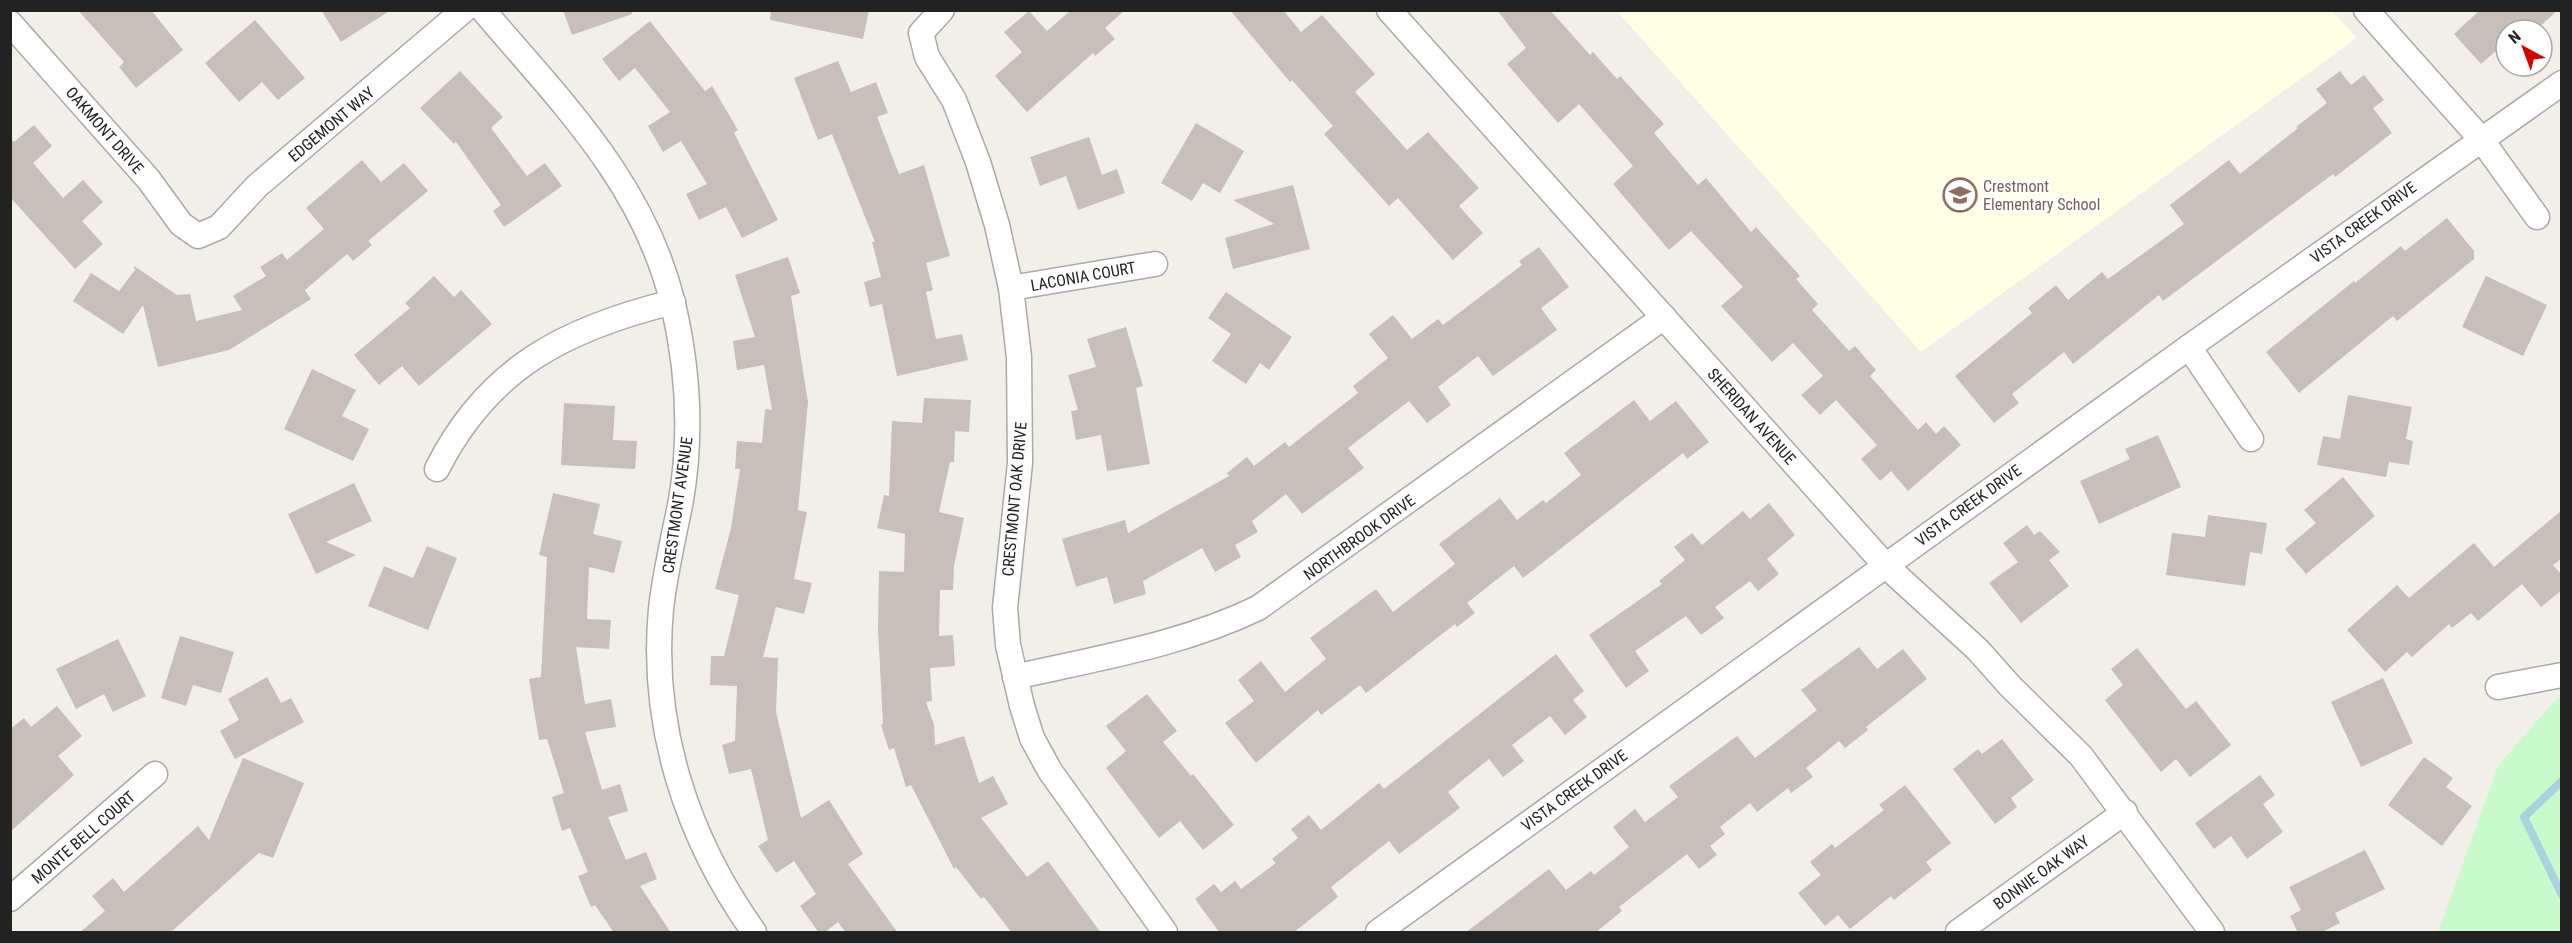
<svg xmlns="http://www.w3.org/2000/svg" width="2572" height="943" viewBox="0 0 2572 943" font-family="'Roboto Condensed',sans-serif">
<rect width="100%" height="100%" fill="#f2efe9"/>
<polygon fill="#ffffe5" points="2332,11 2357,38 1921,352 1617,11"/>
<polygon fill="#c8facc" points="2561,697 2561,932 2438,932 2498,766 2556,699"/>
<g fill="none" stroke-linecap="round" stroke-linejoin="round">
<polyline stroke="#aad3df" stroke-width="8" points="2562,781 2524,817 2562,895"/>
</g>
<g fill="#c7bfb8">
<polygon points="78,10 151,10 183,50 136,88 119,67 124,62"/>
<polygon points="321,10 391,10 341,42"/>
<polygon points="563,10 632,10 632,14 572,35"/>
<polygon points="771,10 869,10 863,39 770,20"/>
<polygon points="1071,10 1125,10 1105,28 1115,39 1095,56 1093,53 1027,112 995,76 1022,52 1004,32 1029,11 1047,31"/>
<polygon points="1230,10 1283,10 1301,32 1322,15 1375,74 1355,92 1392,133 1407,150 1428,132 1479,188 1459,206 1483,233 1453,260 1398,198 1389,206 1324,134 1333,126 1292,80 1290,82"/>
<polygon points="1497,10 1550,10 1590,55 1593,52 1617,79 1620,76 1664,124 1654,133 1698,185 1706,178 1751,232 1756,227 1800,276 1796,279 1818,304 1812,310 1849,351 1855,346 1876,370 1870,376 1918,430 1926,422 1936,434 1944,426 1961,445 1908,491 1891,471 1880,481 1861,459 1877,445 1836,400 1820,415 1801,395 1823,376 1793,343 1772,362 1721,306 1743,287 1691,231 1669,250 1613,184 1633,166 1579,104 1558,123 1507,64 1526,48"/>
<polygon points="2480,10 2558,10 2536,30 2506,30 2506,42 2481,64 2454,34"/>
<polygon points="255,20 305,78 278,100 262,82 239,102 205,63"/>
<polygon points="650,21 705,91 712,86 738,130 734,133 778,220 742,238 726,207 699,220 686,194 707,184 681,141 663,152 648,126 670,112 635,68 619,81 602,59"/>
<polygon points="838,61 851,92 876,82 888,113 877,117 899,174 924,165 950,256 926,263 933,290 926,292 936,339 962,334 968,360 897,376 882,304 870,307 864,282 881,277 872,242 875,242 832,134 818,140 794,78"/>
<polygon points="460,71 503,117 491,128 527,176 545,163 562,186 504,227 493,211 501,205 456,142 454,144 420,108"/>
<polygon points="2340,71 2351,85 2364,75 2384,100 2373,108 2392,133 2335,177 2333,174 2163,301 2159,295 2073,364 2064,352 2012,394 2019,403 1994,423 1955,376 2032,313 2028,308 2056,285 2068,300 2102,272 2108,279 2184,224 2170,205 2229,160 2240,174 2298,128 2296,127 2327,103 2316,89"/>
<polygon points="1196,123 1244,151 1220,193 1203,183 1192,201 1161,183"/>
<polygon points="34,125 52,146 33,163 63,198 83,180 103,202 82,221 103,244 75,269 10,197 10,139 14,142"/>
<polygon points="1089,137 1102,175 1117,169 1125,193 1078,210 1066,176 1040,186 1030,157"/>
<polygon points="362,160 381,182 404,163 428,191 368,241 372,245 353,261 347,254 305,290 311,299 229,350 158,367 143,305 123,334 73,301 91,273 119,291 135,270 134,266 177,295 190,294 196,321 242,310 233,296 266,276 260,267 282,253 287,260 324,229 306,208"/>
<polygon points="1293,185 1310,249 1233,269 1225,238 1274,224 1233,200"/>
<polygon points="2447,218 2474,251 2474,259 2397,321 2393,316 2299,393 2266,352 2354,281 2355,283 2401,246 2405,251"/>
<polygon points="1539,247 1569,287 1541,308 1557,330 1532,348 1493,376 1478,356 1438,387 1451,405 1427,423 1409,401 1348,448 1364,468 1302,514 1286,494 1252,521 1258,532 1235,545 1241,557 1215,572 1202,548 1143,581 1146,594 1114,604 1107,577 1076,587 1062,539 1125,520 1128,533 1229,476 1227,473 1247,457 1254,466 1285,442 1289,447 1358,393 1353,386 1388,358 1369,334 1393,315 1412,339 1438,319 1443,325 1522,265 1519,261"/>
<polygon points="788,257 800,293 791,296 808,402 798,510 807,512 794,579 812,583 804,614 776,607 763,657 778,658 776,712 801,818 829,800 863,854 848,864 898,933 846,933 838,922 824,933 819,933 800,906 816,894 794,861 776,873 758,846 768,840 751,769 729,774 722,745 735,741 737,686 710,685 711,656 724,656 739,595 715,589 731,528 740,469 735,469 737,441 762,443 765,409 772,410 764,365 737,370 733,341 755,337 735,275"/>
<polygon points="434,276 454,297 461,290 492,324 419,386 402,366 379,385 354,355 410,308 405,303"/>
<polygon points="2486,276 2547,305 2523,356 2462,327"/>
<polygon points="1226,292 1292,337 1269,370 1260,363 1246,384 1212,361 1231,334 1208,318"/>
<polygon points="1126,327 1143,386 1136,388 1150,464 1107,471 1101,435 1076,440 1071,411 1078,410 1068,375 1096,367 1087,339"/>
<polygon points="312,369 356,390 342,416 369,429 353,461 284,429"/>
<polygon points="2348,395 2412,407 2406,439 2413,441 2409,465 2389,462 2386,477 2317,465 2323,436 2340,439"/>
<polygon points="924,398 971,400 969,432 955,431 954,462 950,462 939,512 964,518 954,566 953,590 940,590 939,636 953,635 955,666 930,668 932,701 926,702 934,725 935,745 964,736 979,783 993,776 1008,804 981,818 1027,877 1048,861 1101,933 1012,933 984,897 981,899 956,867 954,869 911,785 906,787 894,748 889,750 881,725 883,724 878,629 879,571 904,572 905,534 877,528 884,495 889,496 892,421 922,423"/>
<polygon points="1634,400 1650,421 1676,401 1709,442 1687,459 1683,453 1523,578 1514,566 1467,603 1475,613 1457,627 1455,624 1366,693 1360,685 1321,715 1318,710 1256,763 1225,723 1254,701 1238,680 1261,661 1285,692 1326,659 1310,638 1376,589 1393,612 1455,564 1439,544 1500,498 1517,520 1543,500 1546,503 1581,475 1564,453"/>
<polygon points="564,403 615,406 613,440 637,441 635,469 561,465"/>
<polygon points="2158,435 2181,487 2099,524 2080,481 2130,459 2125,449"/>
<polygon points="2343,477 2375,516 2306,574 2285,549 2316,523 2304,510"/>
<polygon points="354,483 372,521 326,542 356,555 316,574 288,514"/>
<polygon points="553,493 600,504 593,534 622,541 614,573 589,567 587,619 611,620 609,649 576,647 585,704 611,699 616,727 585,732 602,790 620,784 628,811 608,817 626,860 646,852 657,879 640,886 671,933 614,933 595,905 591,907 578,876 588,872 570,828 562,831 552,797 564,793 547,739 539,740 529,679 541,677 547,557 539,555"/>
<polygon points="1769,503 1795,535 1767,559 1779,574 1758,591 1750,581 1715,607 1724,618 1701,635 1686,616 1635,651 1649,671 1626,688 1589,635 1662,584 1659,581 1685,560 1674,547 1692,533 1702,545 1743,511 1750,519"/>
<polygon points="2562,510 2562,558 2553,565 2562,575 2562,590 2541,607 2522,584 2478,621 2471,613 2452,628 2449,624 2412,657 2407,652 2385,672 2347,630 2397,585 2409,598 2474,543 2494,567"/>
<polygon points="2208,515 2267,523 2262,554 2250,552 2245,586 2166,575 2172,533 2205,537"/>
<polygon points="2027,525 2034,535 2040,531 2060,552 2049,560 2069,586 2021,623 1989,583 2018,562 2003,543"/>
<polygon points="427,546 457,558 428,630 368,606 384,566 413,578"/>
<polygon points="180,636 234,652 221,693 193,685 186,706 161,698"/>
<polygon points="118,639 146,696 113,712 104,694 76,709 56,669"/>
<polygon points="1859,647 1877,669 1903,649 1927,679 1866,727 1868,730 1845,748 1839,741 1806,768 1813,777 1791,793 1788,788 1757,812 1750,803 1720,827 1725,834 1710,846 1717,855 1699,869 1687,854 1619,907 1622,911 1595,933 1465,933 1549,869 1566,890 1591,871 1594,875 1629,847 1613,827 1635,809 1645,822 1678,797 1669,786 1737,736 1755,758 1817,710 1801,690"/>
<polygon points="2137,648 2186,709 2196,701 2231,745 2190,777 2176,759 2161,772 2105,700 2123,685 2111,669"/>
<polygon points="1556,654 1584,691 1573,700 1587,717 1565,735 1550,716 1512,745 1524,761 1503,777 1489,759 1448,792 1460,808 1399,854 1389,841 1331,887 1338,897 1293,933 1220,933 1195,899 1214,884 1221,892 1235,881 1241,889 1276,863 1272,859 1298,838 1291,829 1309,815 1321,830 1379,783 1384,789"/>
<polygon points="267,677 281,703 291,698 304,722 235,759 220,731 239,720 228,699"/>
<polygon points="2383,678 2413,743 2361,767 2331,702"/>
<polygon points="1147,694 1177,731 1163,742 1191,776 1193,774 1234,825 1203,850 1180,821 1159,838 1106,768 1126,751 1106,726"/>
<polygon points="57,706 82,736 58,756 74,775 10,832 10,729 24,718 31,727"/>
<polygon points="2002,739 2034,780 2011,798 2017,807 1995,824 1953,769 1978,749 1982,754"/>
<polygon points="2424,757 2453,778 2446,787 2472,806 2442,846 2388,805"/>
<polygon points="243,758 304,783 273,858 259,853 170,933 79,933 105,911 92,896 113,878 124,892 198,826 209,840"/>
<polygon points="2260,775 2275,795 2263,804 2283,832 2247,859 2231,836 2214,849 2195,823"/>
<polygon points="1905,785 1951,843 1926,862 1932,870 1894,900 1891,896 1850,929 1838,915 1825,926 1798,893 1821,875 1810,862 1832,844 1835,848 1884,810 1879,805"/>
<polygon points="2365,850 2385,889 2335,913 2340,923 2320,933 2298,933 2290,916 2301,910 2289,887"/>
</g>
<g fill="none" stroke-linecap="round" stroke-linejoin="round">
<defs>
<g id="street">
<path d="M 483,10 C 561,102 644,183 673,304 C 688,368 692,435 681,500 C 674,536 665,572 661,609 C 650,726 687,838 754,932"/>
<polyline points="942,10 921,33 927,57 954,100 978,162 997,225 1011,288 1019,357 1020,463 1005,608 1008,645 1022,706 1032,738 1050,771 1165,932"/>
<polyline points="1389,10 1885,565 1978,650 2010,686 2081,756 2212,932"/>
<polyline points="2366,10 2481,139 2537,217"/>
<polyline points="10,23 149,180 181,224 198,236 219,227 257,186 464,10"/>
<polyline points="1011,288 1155,264"/>
<polyline points="2189,347 2251,439"/>
<path d="M 437,469 C 488,367 567,328 673,302"/>
<path d="M 1015,677 C 1098,658 1181,645 1258,608 L 1664,317"/>
<polyline points="2498,687 2562,675"/>
<polyline points="10,899 155,774"/>
<polyline points="1378,932 2189,347 2562,83"/>
<polyline points="1958,932 2125,812"/>
</g>
</defs>
<use href="#street" stroke="#a9a9a9" stroke-width="27"/>
<use href="#street" stroke="#fff" stroke-width="24"/>
</g>
<defs>
<symbol id="school-ring" viewBox="-11 -11 22 22"><circle r="9.5" fill="#fff" stroke="#8d6e63" stroke-width="1.5"/><path d="M0-5L7-2L0 1L-7-2ZM-4 1L0 2.5L4 1V4Q0 6-4 4Z" fill="#8d6e63"/></symbol>
</defs>
<g fill-rule="evenodd">
<use href="#school-ring" x="1941" y="176" width="38" height="38"/>
</g>
<g text-anchor="middle" stroke-width="5" stroke-linejoin="round" paint-order="stroke">
<g font-size="16" fill="#222" stroke="#fff">
<text transform="translate(331 124) rotate(-40)" y="6">EDGEMONT WAY</text>
<text transform="translate(105 130) rotate(49)" y="6">OAKMONT DRIVE</text>
<text transform="translate(2363 222) rotate(-36)" y="6">VISTA CREEK DRIVE</text>
<text transform="translate(1083 276) rotate(-10)" y="6">LACONIA COURT</text>
<text transform="translate(1752 416) rotate(48)" y="6">SHERIDAN AVENUE</text>
<text transform="translate(1014 499) rotate(-85)" y="6">CRESTMONT OAK DRIVE</text>
<text transform="translate(677 505) rotate(-82)" y="6">CRESTMONT AVENUE</text>
<text transform="translate(1968 505) rotate(-36)" y="6">VISTA CREEK DRIVE</text>
<text transform="translate(1359 537) rotate(-36)" y="6">NORTHBROOK DRIVE</text>
<text transform="translate(1574 790) rotate(-36)" y="6">VISTA CREEK DRIVE</text>
<text transform="translate(83 837) rotate(-41)" y="6">MONTE BELL COURT</text>
<text transform="translate(2041 872) rotate(-36)" y="6">BONNIE OAK WAY</text>
</g>
<g font-size="16" fill="#785e54" stroke="#fff" text-anchor="start">
<text x="1983" y="192">Crestmont<tspan x="1983" dy="18">Elementary School</tspan></text>
</g>
</g>
<rect width="2572" height="943" fill="none" stroke="#222222" stroke-width="24"/>
<g transform="translate(2524 48) rotate(319)"><circle r="28" fill="#ffffff" stroke="#a7a7a7" stroke-width="1.5"/>
<path d="M0-4.5L10 22L0 15L-10 22Z" fill="#d40000"/>
<text y="-9" font-size="16" font-weight="bold" text-anchor="middle" fill="#222222">N</text>
</g>
</svg>
